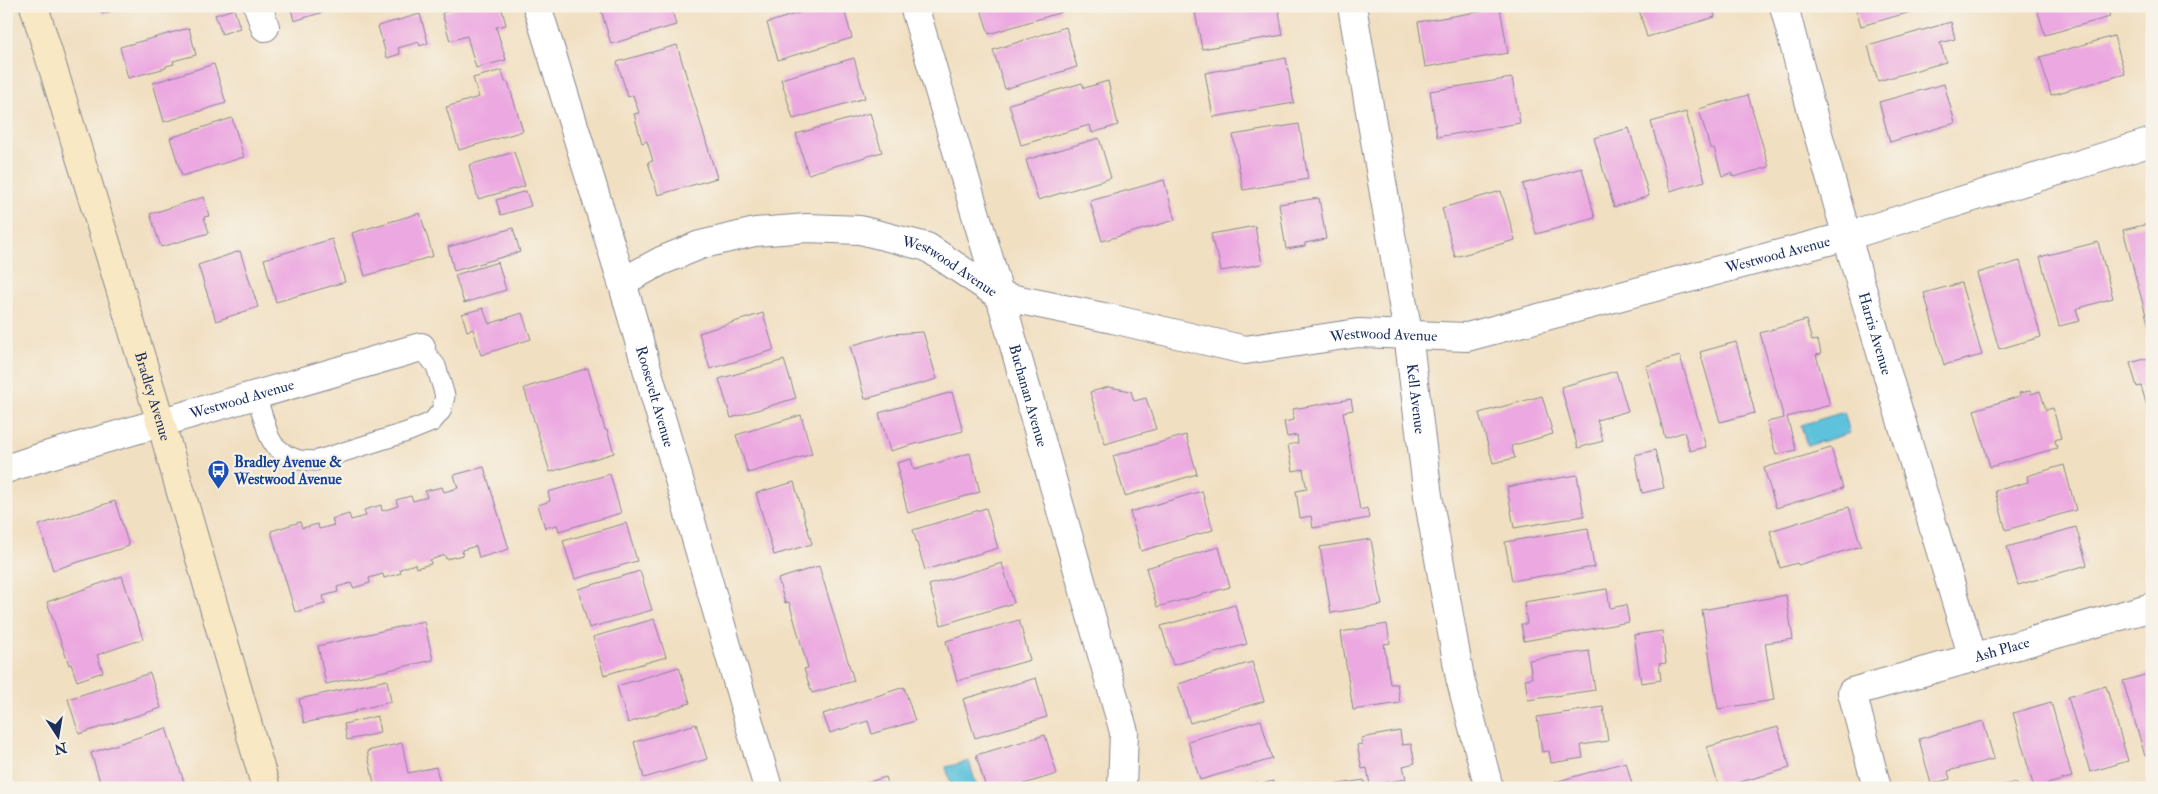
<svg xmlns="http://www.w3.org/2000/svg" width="2158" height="794" viewBox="0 0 2158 794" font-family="'IM FELL Double Pica',serif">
<rect width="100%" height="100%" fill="#f7f3e8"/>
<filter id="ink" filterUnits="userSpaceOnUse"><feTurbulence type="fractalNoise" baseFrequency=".02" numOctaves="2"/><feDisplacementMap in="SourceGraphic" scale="10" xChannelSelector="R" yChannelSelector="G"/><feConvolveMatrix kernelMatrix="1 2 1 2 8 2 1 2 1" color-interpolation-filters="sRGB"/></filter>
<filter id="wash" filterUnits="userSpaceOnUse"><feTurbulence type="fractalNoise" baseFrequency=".0096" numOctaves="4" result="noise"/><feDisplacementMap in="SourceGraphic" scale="20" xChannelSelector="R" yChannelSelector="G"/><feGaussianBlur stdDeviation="1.12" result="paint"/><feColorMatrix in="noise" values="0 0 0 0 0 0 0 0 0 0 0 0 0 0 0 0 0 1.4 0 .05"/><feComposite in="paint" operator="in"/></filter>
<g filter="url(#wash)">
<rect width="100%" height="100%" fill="#f1dfc1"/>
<g fill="#5ec2dc" stroke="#3c789d">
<polygon points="1844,412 1850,433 1807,446 1801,425"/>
<polygon points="969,761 977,788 952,788 946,767"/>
</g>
<g id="blocks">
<g fill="#eca8e1">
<polygon points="100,6 125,6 125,7 102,14"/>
<polygon points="286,6 340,6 340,7 294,21 291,9 288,10"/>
<polygon points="464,6 501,6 506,25 496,27 506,60 476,68 467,36 450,41 442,13"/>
<polygon points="600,6 671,6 676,25 611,44"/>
<polygon points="821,6 843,6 852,38 778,60 767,23"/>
<polygon points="980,6 1061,6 1062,12 989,34"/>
<polygon points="1194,6 1278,6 1283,35 1202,49"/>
<polygon points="1638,6 1712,6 1715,17 1647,37"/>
<polygon points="1855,6 1928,6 1928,7 1861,26"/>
<polygon points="2036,6 2107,6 2110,17 2045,35"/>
<polygon points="1500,8 1508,53 1425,67 1418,22"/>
<polygon points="234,9 240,28 222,34 215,15"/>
<polygon points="420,14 428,43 420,46 419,42 398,48 400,54 387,58 378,26"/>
<polygon points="1951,22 1955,39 1940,43 1946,62 1878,81 1868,46"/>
<polygon points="1066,27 1077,67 1005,89 993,50"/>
<polygon points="189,28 196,55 173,61 174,64 166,66 166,68 128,78 120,47"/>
<polygon points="2114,36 2125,74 2051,95 2040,57"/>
<polygon points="677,45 717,178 658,195 648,162 653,161 647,141 642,143 634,114 639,113 633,95 628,97 617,62"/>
<polygon points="854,58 865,98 793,119 781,79"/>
<polygon points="1286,58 1294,103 1213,117 1205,73"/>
<polygon points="214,64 226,103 164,122 153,83"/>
<polygon points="502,70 505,82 508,82 523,131 459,150 446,107 479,97 473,78"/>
<polygon points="1512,78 1520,123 1437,137 1430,91"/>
<polygon points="1108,81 1118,125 1092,133 1090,125 1021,145 1009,104 1082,83 1084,88"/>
<polygon points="1944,84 1955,123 1890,142 1879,102"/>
<polygon points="1748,95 1769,167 1733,177 1732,173 1722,176 1714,148 1710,148 1699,109"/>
<polygon points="1686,112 1705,181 1670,191 1651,122"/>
<polygon points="870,113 882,152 808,174 796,134"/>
<polygon points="232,118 244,157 182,176 170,138"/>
<polygon points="1299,124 1308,179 1243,190 1233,135"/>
<polygon points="1629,128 1649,196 1614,207 1594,138"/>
<polygon points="1099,138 1111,178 1038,200 1026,160"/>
<polygon points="514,152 525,186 478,199 469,165"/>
<polygon points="1582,168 1595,218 1536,234 1523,184"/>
<polygon points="1164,180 1175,220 1102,241 1090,201"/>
<polygon points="526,191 531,206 501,215 496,200"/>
<polygon points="1501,191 1515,240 1455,257 1442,208"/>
<polygon points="204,197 209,216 204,217 209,233 161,247 150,214"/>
<polygon points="1319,198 1326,239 1305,243 1305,246 1286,249 1279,204"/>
<polygon points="420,213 433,256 365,276 352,233"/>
<polygon points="2152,223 2152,334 2151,334 2123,230"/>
<polygon points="1255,226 1262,264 1221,271 1217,252 1215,252 1211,234"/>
<polygon points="513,228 520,252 454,271 448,247"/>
<polygon points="332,239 345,282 276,302 264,259"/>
<polygon points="2098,242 2113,298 2076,309 2080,321 2059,326 2040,257"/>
<polygon points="240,251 258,307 216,321 198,265"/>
<polygon points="2020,261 2041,337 1999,349 1977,273"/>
<polygon points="498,262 506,290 464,303 455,275"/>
<polygon points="1961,283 1982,355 1944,365 1924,293"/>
<polygon points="483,308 489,324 522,313 531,339 481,355 473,329 467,331 462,314"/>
<polygon points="763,313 774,350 710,369 699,333"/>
<polygon points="1806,320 1812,341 1817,340 1819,344 1821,354 1816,355 1830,405 1787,417 1796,450 1776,455 1767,422 1784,418 1760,333"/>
<polygon points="923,332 937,379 865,399 850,346 891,334"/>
<polygon points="1736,342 1755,413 1720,422 1700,352"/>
<polygon points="1680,356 1706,447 1690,451 1684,432 1665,438 1646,366"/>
<polygon points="2152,357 2152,412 2149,413 2141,386 2137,387 2130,363"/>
<polygon points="784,360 796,398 731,418 719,379"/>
<polygon points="588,368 605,430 607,430 614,453 550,472 524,388"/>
<polygon points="1616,371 1628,411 1597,420 1603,441 1578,448 1561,387"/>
<polygon points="1109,387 1131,391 1134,401 1146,398 1156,429 1105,444 1090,392"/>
<polygon points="2030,391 2031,394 2040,391 2046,410 2053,408 2061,438 2055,440 2057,448 1990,467 1974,410 2020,396 2019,393"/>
<polygon points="952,392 963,431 890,451 879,413"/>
<polygon points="1542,396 1553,434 1511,446 1515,458 1493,463 1479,413"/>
<polygon points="1351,399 1353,410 1343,412 1360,510 1367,508 1369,518 1313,528 1311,516 1300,518 1296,491 1307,489 1305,481 1303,469 1293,471 1288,445 1298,443 1297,435 1287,437 1284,422 1294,420 1293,409"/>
<polygon points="801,415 812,454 748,473 736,435"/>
<polygon points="1186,435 1197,474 1125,496 1113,456"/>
<polygon points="1831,448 1843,488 1776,508 1764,468"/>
<polygon points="1655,450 1664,488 1642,493 1635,455"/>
<polygon points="970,453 980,492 908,513 898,474 900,474 897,463 911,459 914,470"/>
<polygon points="2064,465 2076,510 2006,530 1995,491 2028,482 2027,476"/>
<polygon points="484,467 509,549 479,558 476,546 462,550 463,555 446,559 445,555 430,560 431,564 416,568 415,564 400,569 401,573 384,578 383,574 369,578 370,583 353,588 351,583 337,587 338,592 323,596 325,604 295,612 271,531 300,522 302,528 318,524 319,529 334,525 332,519 349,514 351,520 366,516 364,510 381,505 382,511 398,506 396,500 411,496 413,501 427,497 425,491 442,487 444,492 458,488 454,475"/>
<polygon points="610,474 621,513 559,531 557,525 545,528 538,505 550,501 548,492"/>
<polygon points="1577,475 1584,516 1514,528 1507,487"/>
<polygon points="794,482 812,544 774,555 756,493"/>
<polygon points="1202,491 1213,530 1141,551 1130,512"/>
<polygon points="115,501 129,546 53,570 39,525"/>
<polygon points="1849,507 1861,546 1798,565 1797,563 1780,568 1770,531"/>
<polygon points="986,508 998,548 925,570 913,530"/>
<polygon points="626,523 637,561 575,579 563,541"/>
<polygon points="2076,527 2087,565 2018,585 2007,547"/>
<polygon points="1588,528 1594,567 1512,581 1505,542"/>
<polygon points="1371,539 1382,605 1331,613 1320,547"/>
<polygon points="1219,547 1230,587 1157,607 1146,568"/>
<polygon points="1002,563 1014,603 941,625 929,585"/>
<polygon points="819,566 854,681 812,693 804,669 808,668 789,602 785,603 778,579"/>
<polygon points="640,571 652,610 589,628 578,589"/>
<polygon points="122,576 143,639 97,655 103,672 77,681 71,664 69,665 47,602"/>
<polygon points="1607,589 1610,608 1626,605 1629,622 1524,641 1521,624 1527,624 1524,602"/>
<polygon points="1786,595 1793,639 1765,643 1774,700 1718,709 1702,610"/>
<polygon points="1235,605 1247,644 1173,665 1161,626"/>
<polygon points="654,619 666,657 604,675 593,637"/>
<polygon points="1019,620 1030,660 957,681 946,641"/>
<polygon points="424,621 433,660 326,684 318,646"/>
<polygon points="1387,624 1390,643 1384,644 1390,684 1397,684 1400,703 1353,710 1341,632"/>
<polygon points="1662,631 1666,663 1659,664 1661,680 1641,683 1634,635"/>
<polygon points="1589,651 1595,690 1528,700 1525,679 1532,678 1529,660"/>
<polygon points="1252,662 1264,701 1190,723 1178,684"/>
<polygon points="679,667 690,703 628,723 617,686"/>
<polygon points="150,673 161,708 79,734 68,699"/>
<polygon points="2152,673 2152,754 2145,756 2123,681"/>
<polygon points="1036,678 1047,717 975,738 963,699"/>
<polygon points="387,680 391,702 356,710 356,712 304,723 299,699"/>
<polygon points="2106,686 2128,761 2090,772 2068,697"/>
<polygon points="904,687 915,721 872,734 868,721 830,733 823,714"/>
<polygon points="2051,702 2072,777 2034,788 2013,713"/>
<polygon points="1603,707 1608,741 1581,745 1583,758 1551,763 1549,751 1542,752 1537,717"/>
<polygon points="377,716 380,733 347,740 344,724"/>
<polygon points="1261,720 1272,759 1200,780 1188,741"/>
<polygon points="1983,721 1994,759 1948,771 1950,779 1931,784 1919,739"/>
<polygon points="696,724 707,759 644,778 634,742"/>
<polygon points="1778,727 1790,768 1719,788 1707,747"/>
<polygon points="166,728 186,788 102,788 91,753"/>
<polygon points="1400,731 1402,745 1411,744 1415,763 1403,766 1406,779 1370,785 1367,768 1362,769 1357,745 1362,744 1361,738"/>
<polygon points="1045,735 1057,774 1010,788 986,788 976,755"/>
<polygon points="402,743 408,773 436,767 441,788 375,788 367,751"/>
<polygon points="1626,762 1633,788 1556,788 1555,782"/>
<polygon points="886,777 889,788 852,788 852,787"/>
<polygon points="1364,780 1365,788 1334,788 1333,785"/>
<polygon points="1273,781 1275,788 1238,788 1257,782 1258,785"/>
<polygon points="2016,782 2018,788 1997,788 1997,787"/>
</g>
</g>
</g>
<g filter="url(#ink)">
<use href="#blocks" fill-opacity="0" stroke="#868790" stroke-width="1"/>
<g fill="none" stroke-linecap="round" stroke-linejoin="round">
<defs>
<polyline id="lane" points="256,395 269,436 274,445 286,455 299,460 315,461 407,432 432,422 441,411 445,396 436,366 421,347"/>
<g id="street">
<polyline points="258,6 265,27"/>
<path id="s1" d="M 537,6 L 622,282 L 768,788"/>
<path id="s2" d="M 914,6 L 1000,296 L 1124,732 L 1122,788"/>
<path id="s3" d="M 1352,6 L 1408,334 L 1428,496 L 1460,678 L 1489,788"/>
<path id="s4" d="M 1784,6 C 1840,225 1908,442 1973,658"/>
<path id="s5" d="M 622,282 L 661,261 L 700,245 L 755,232 L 807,228 L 860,230 L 927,247 L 1000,296 L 1113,319 L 1245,350 L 1358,333 L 1467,337 L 1847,236 L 2152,142"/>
<path id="s6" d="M 6,469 L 39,458 L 421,347"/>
<path id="s7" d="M 1877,788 L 1852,692 L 2152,607"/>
</g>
<g id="secondary">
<path id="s8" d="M 34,6 L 161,423 L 266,788"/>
</g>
</defs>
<use href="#lane" stroke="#868790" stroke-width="21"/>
<use href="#street" stroke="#868790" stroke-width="30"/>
<use href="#secondary" stroke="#868790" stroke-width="30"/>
<use href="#lane" stroke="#fff" stroke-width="19"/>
<use href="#street" stroke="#fff" stroke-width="28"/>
<use href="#secondary" stroke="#f8e8c3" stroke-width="28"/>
</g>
</g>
<defs>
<symbol id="bus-pin" viewBox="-11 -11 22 30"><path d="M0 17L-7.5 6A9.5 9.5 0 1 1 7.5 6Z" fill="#1a4fb4" stroke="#f7f3e8"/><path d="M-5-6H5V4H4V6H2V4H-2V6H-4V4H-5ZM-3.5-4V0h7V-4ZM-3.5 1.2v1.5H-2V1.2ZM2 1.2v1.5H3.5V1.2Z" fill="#fff"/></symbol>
</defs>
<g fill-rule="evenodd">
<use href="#bus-pin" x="206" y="458" width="25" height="34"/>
</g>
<g text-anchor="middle" stroke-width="4.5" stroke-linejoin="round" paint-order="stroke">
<g font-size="15" fill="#1b2f5e" stroke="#f7f3e8">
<text dy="5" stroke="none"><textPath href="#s5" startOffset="1201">Westwood Avenue</textPath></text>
<text dy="5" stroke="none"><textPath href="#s5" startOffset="346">Westwood Avenue</textPath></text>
<text dy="5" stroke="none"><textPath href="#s4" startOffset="340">Harris Avenue</textPath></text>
<text dy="5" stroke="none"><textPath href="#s5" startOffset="796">Westwood Avenue</textPath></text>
<text dy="5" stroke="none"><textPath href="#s2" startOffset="406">Buchanan Avenue</textPath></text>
<text dy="5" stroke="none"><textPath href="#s8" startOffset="408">Bradley Avenue</textPath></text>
<text dy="5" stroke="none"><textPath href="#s1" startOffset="408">Roosevelt Avenue</textPath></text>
<text dy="5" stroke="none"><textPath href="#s3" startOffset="398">Kell Avenue</textPath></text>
<text dy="5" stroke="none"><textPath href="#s6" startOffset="246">Westwood Avenue</textPath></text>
<text dy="5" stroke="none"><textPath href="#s7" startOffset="255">Ash Place</textPath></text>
</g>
<g font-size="15" font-weight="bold" fill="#164399" stroke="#f7f3e8" text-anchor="start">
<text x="234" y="467">Bradley Avenue &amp;<tspan x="234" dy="17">Westwood Avenue</tspan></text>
</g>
</g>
<rect width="2158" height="794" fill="none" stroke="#f7f3e8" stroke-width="25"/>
<g transform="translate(58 736) rotate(168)" stroke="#f7f3e8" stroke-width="4" paint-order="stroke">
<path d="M0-4L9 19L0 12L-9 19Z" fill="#1b2f5e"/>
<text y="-8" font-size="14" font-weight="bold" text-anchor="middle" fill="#1b2f5e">N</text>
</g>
</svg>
